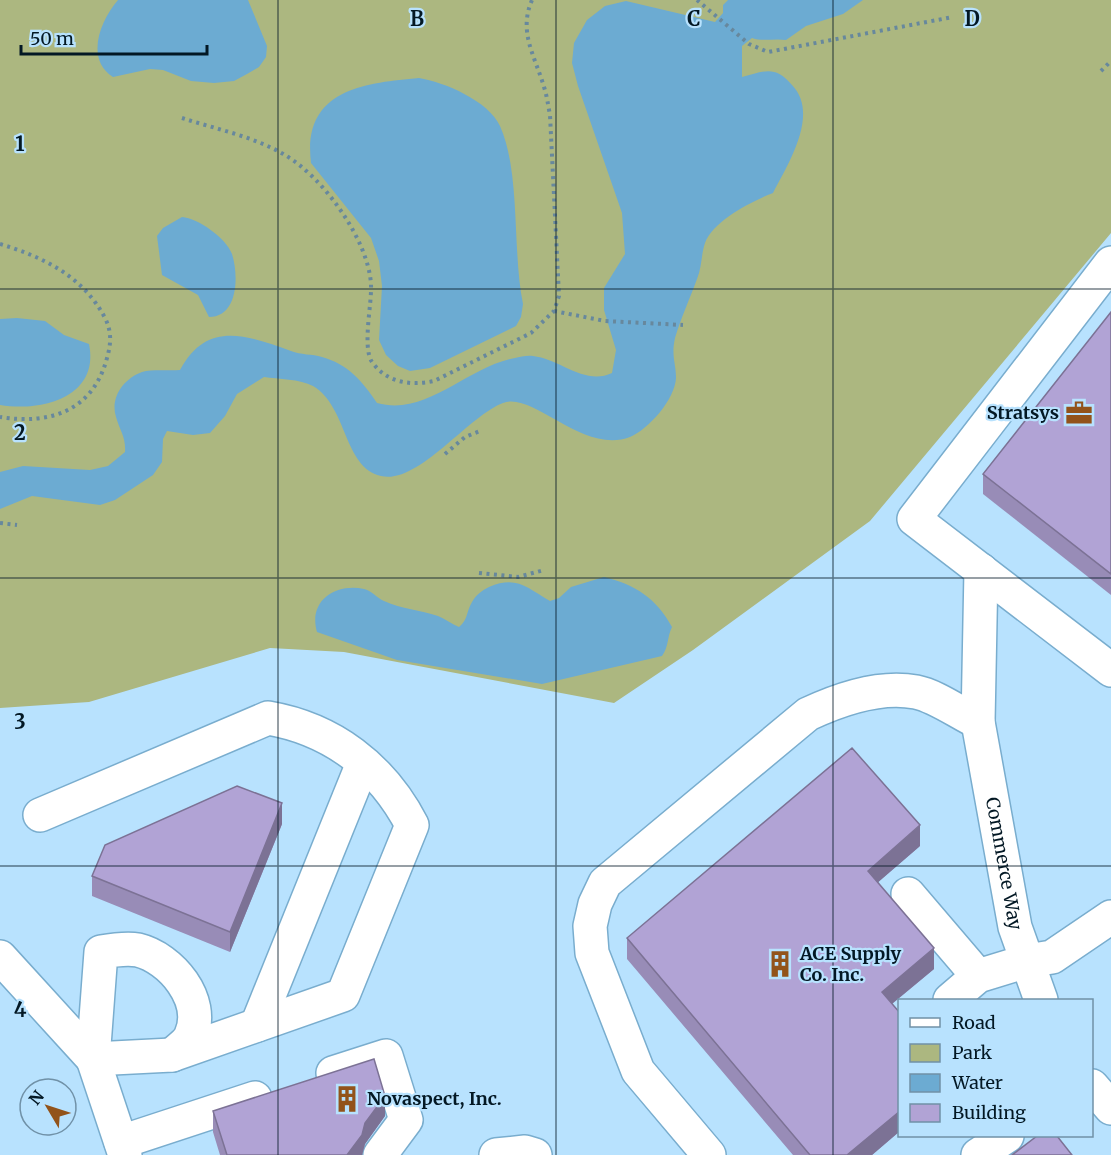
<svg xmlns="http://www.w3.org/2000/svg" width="1111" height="1155" viewBox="0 0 1111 1155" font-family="Merriweather,serif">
<rect width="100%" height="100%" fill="#b8e2fe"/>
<polygon fill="#acb780" points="0,0 1111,0 1111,233 870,521 693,650 614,703 344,652 270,648 89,702 0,708"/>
<g fill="#6cabd2">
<path d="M 118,0 L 248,0 L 267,46 L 266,57 L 259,67 L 247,74 L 234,81 L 214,83 L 191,81 L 163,70 L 150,69 L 113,77 C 85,59 100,21 118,0 Z"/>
<path d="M 728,0 L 863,0 L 843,14 L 806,26 L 786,40 C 774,38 763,42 752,38 L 742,46 L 742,77 C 765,71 775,65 792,85 C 820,114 788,164 773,193 C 752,201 713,221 705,243 C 701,255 702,267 697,279 C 690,298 681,318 675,338 C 671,356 676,363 676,378 C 675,399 649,429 630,437 C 583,455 533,391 503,403 C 468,416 418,485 381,476 C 343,467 348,407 313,386 C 300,379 278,379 264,377 L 237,394 L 225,416 L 210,433 L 193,435 L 167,431 L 163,439 L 162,462 L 153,475 L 115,500 L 100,505 L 32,496 L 0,509 L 0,472 L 23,466 L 90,470 L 108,466 L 125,452 C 126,437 120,431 116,417 C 110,398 123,379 142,372 C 152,369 168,371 180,370 C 207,320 246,335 291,351 C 301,355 312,354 322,357 C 348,364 363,382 377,403 C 427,417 466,367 515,358 C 520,357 527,355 533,356 C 560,359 585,386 612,373 L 616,350 L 604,310 L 604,288 L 625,254 L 622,213 L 578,86 L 572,63 L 574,43 L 587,20 L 605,6 L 626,1 L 715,22 L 723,13 L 723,5 Z"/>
<path d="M 419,78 C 444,82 489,101 500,126 C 521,173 512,251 523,304 L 521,317 L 516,326 L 430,368 L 410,371 L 398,366 L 386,355 L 379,340 L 382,286 L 379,261 L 371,238 L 311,163 C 302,90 363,83 419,78 Z"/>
<path d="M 182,217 C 198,218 226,238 232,254 C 239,276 238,317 209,317 L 198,295 L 162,275 L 157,236 L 163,228 Z"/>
<path d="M 17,318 L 45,321 L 64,335 L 89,344 C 100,397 42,412 0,405 L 0,319 Z"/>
<path d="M 604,577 C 636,585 656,598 672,627 C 667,637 669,646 662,656 L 542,684 L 397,660 L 317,632 C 308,601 335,583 364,589 C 371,590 377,598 384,601 C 402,609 420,610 438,616 C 445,619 452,624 459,627 C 468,620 466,612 472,602 C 476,595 481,591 489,587 C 517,575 527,588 550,601 L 559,598 L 571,587 Z"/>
</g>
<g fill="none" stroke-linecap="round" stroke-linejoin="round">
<defs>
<g id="minor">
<polyline points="1111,263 914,519 1111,670"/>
<path id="s1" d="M 981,570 L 978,722 L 1015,927 L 1041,1000"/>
<path d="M 40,815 L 268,718 C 332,729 382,767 412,825 L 343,995 L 172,1055 L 93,1059"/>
<polyline points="908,894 978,976"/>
<polyline points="0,957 93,1059"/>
<polyline points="950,1000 978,976 1027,961 1052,957 1111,917"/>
<polyline points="257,1025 363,763"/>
<polyline points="333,1073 386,1056 406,1120 380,1155"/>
<polyline points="1092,1086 1111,1108"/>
<polyline points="121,1142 255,1098"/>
<path d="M 125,1155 L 93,1059 L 101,952 C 113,950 126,948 138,950 C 171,958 206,1000 191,1035 C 188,1043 178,1049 172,1055"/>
<polyline points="496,1155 525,1152 535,1155"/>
<path d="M 709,1155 L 638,1071 L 592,953 L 590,926 L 595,904 L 605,883 L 808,714 C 840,699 880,685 916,692 C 936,696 959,713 978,722"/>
<polyline points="978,1155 1007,1136"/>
</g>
</defs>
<use href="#minor" stroke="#79adce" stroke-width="36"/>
<g stroke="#67889d" stroke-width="4" stroke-dasharray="3 4.5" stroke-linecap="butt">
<polyline points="697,0 749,44 768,52 953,17"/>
<polyline points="1101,71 1111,61"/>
<path d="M 182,118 C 216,129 255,137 285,155 C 324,178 369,241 371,285 C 372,304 362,347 372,362 C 387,383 411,386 434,381 L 531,333 L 554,311 L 559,296 L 550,115 C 548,105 547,96 544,87 C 535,56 518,32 532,0"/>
<path d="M 0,244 C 43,257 83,276 105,318 C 112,332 111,344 107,358 C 93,411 50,425 0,417"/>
<polyline points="554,311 605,321 683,325"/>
<polyline points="445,454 465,437 480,431"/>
<polyline points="0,523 17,525"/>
<polyline points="479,573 518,577 544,570"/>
</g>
<use href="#minor" stroke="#fff" stroke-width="33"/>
</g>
<g fill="#988cb7">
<polygon points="1111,312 1111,595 983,494 983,474"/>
<polygon points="282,824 230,952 92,896 92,876"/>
<polygon points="920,846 878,882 934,969 892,1004 900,1013 900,1131 872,1155 793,1155 627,959 627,938"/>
<polygon points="213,1111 385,1116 365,1144 362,1155 220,1155 213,1132"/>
</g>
<g fill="#7c7295">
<polygon points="282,803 282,824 230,952 230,932"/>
<polygon points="920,825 920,846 868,891 868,871"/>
<polygon points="934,948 934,969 882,1012 882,992"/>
<polygon points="385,1096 385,1116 365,1144 362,1155 347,1155 365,1123"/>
<polygon points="900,1111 900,1131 872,1155 847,1155"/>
</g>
<g fill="#b1a3d5" stroke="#7c7295" stroke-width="1.5">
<polygon points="1111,312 1111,574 983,474"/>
<polygon points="852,748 920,825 868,871 934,948 882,992 900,1013 900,1111 847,1155 810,1155 627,938"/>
<polygon points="237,786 282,803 230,932 92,876 105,845"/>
<polygon points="374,1059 385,1096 365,1123 362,1135 347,1155 227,1155 213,1111"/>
<polygon points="1037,1136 1057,1136 1072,1155 1012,1155"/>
</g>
<path fill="none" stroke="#031824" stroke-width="1.5" stroke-opacity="0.55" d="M 278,0 L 278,1155M 556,0 L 556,1155M 833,0 L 833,1155M 0,289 L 1111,289M 0,578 L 1111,578M 0,866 L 1111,866"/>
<defs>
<symbol id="office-bare" viewBox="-9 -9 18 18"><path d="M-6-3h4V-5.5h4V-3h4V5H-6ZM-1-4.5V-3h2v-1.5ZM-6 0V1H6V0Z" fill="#92531a" stroke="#b8e2fe" stroke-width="2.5" paint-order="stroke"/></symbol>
<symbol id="building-bare" viewBox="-9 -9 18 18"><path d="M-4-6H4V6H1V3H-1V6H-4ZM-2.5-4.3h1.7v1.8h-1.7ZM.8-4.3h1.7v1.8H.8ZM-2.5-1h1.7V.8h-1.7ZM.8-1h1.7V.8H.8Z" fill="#92531a" stroke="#b8e2fe" stroke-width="2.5" paint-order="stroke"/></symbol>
</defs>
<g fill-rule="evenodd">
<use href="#office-bare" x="1060" y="394" width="38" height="38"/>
<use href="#building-bare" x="761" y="945" width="38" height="38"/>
<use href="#building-bare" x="328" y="1080" width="38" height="38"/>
</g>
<g text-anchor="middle" stroke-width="4.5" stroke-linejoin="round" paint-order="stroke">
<g font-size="18" font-weight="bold" fill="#031824" stroke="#b8e2fe" text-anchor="start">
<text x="1059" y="419" text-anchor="end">Stratsys</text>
<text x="800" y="960">ACE Supply<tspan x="800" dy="21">Co. Inc.</tspan></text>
<text x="367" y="1105">Novaspect, Inc.</text>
</g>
<g font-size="18" fill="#031824" stroke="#b8e2fe">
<text dy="6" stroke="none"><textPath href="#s1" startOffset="296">Commerce Way</textPath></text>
</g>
</g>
<g font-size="20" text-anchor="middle" font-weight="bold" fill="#031824" stroke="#b8e2fe" stroke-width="4.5" stroke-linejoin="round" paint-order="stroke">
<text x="417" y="26">B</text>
<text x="694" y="26">C</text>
<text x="972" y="26">D</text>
<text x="20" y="151">1</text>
<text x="20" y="440">2</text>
<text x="20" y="729">3</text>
<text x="20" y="1017">4</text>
</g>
<rect x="898" y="999" width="195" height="138" fill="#b8e2fe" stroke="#7091a7" stroke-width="1.5"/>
<rect x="910" y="1018" width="30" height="9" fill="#ffffff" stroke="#7091a7" stroke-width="1.5"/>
<text x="952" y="1029" font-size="18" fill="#031824">Road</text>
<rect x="910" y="1044" width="30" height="18" fill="#acb780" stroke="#7091a7" stroke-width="1.5"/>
<text x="952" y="1059" font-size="18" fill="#031824">Park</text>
<rect x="910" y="1074" width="30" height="18" fill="#6cabd2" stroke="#7091a7" stroke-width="1.5"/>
<text x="952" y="1089" font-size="18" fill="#031824">Water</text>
<rect x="910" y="1104" width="30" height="18" fill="#b1a3d5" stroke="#7091a7" stroke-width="1.5"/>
<text x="952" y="1119" font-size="18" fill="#031824">Building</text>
<g transform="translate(48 1107) rotate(309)"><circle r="28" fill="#b8e2fe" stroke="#7091a7" stroke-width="1.5"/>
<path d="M0-4.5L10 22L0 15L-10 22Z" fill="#92531a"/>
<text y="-9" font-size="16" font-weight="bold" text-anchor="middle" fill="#031824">N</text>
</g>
<path d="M21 45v9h186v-9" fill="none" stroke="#031824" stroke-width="3"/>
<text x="30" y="45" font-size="18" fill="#031824" stroke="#b8e2fe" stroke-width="4.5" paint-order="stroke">50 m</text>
</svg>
